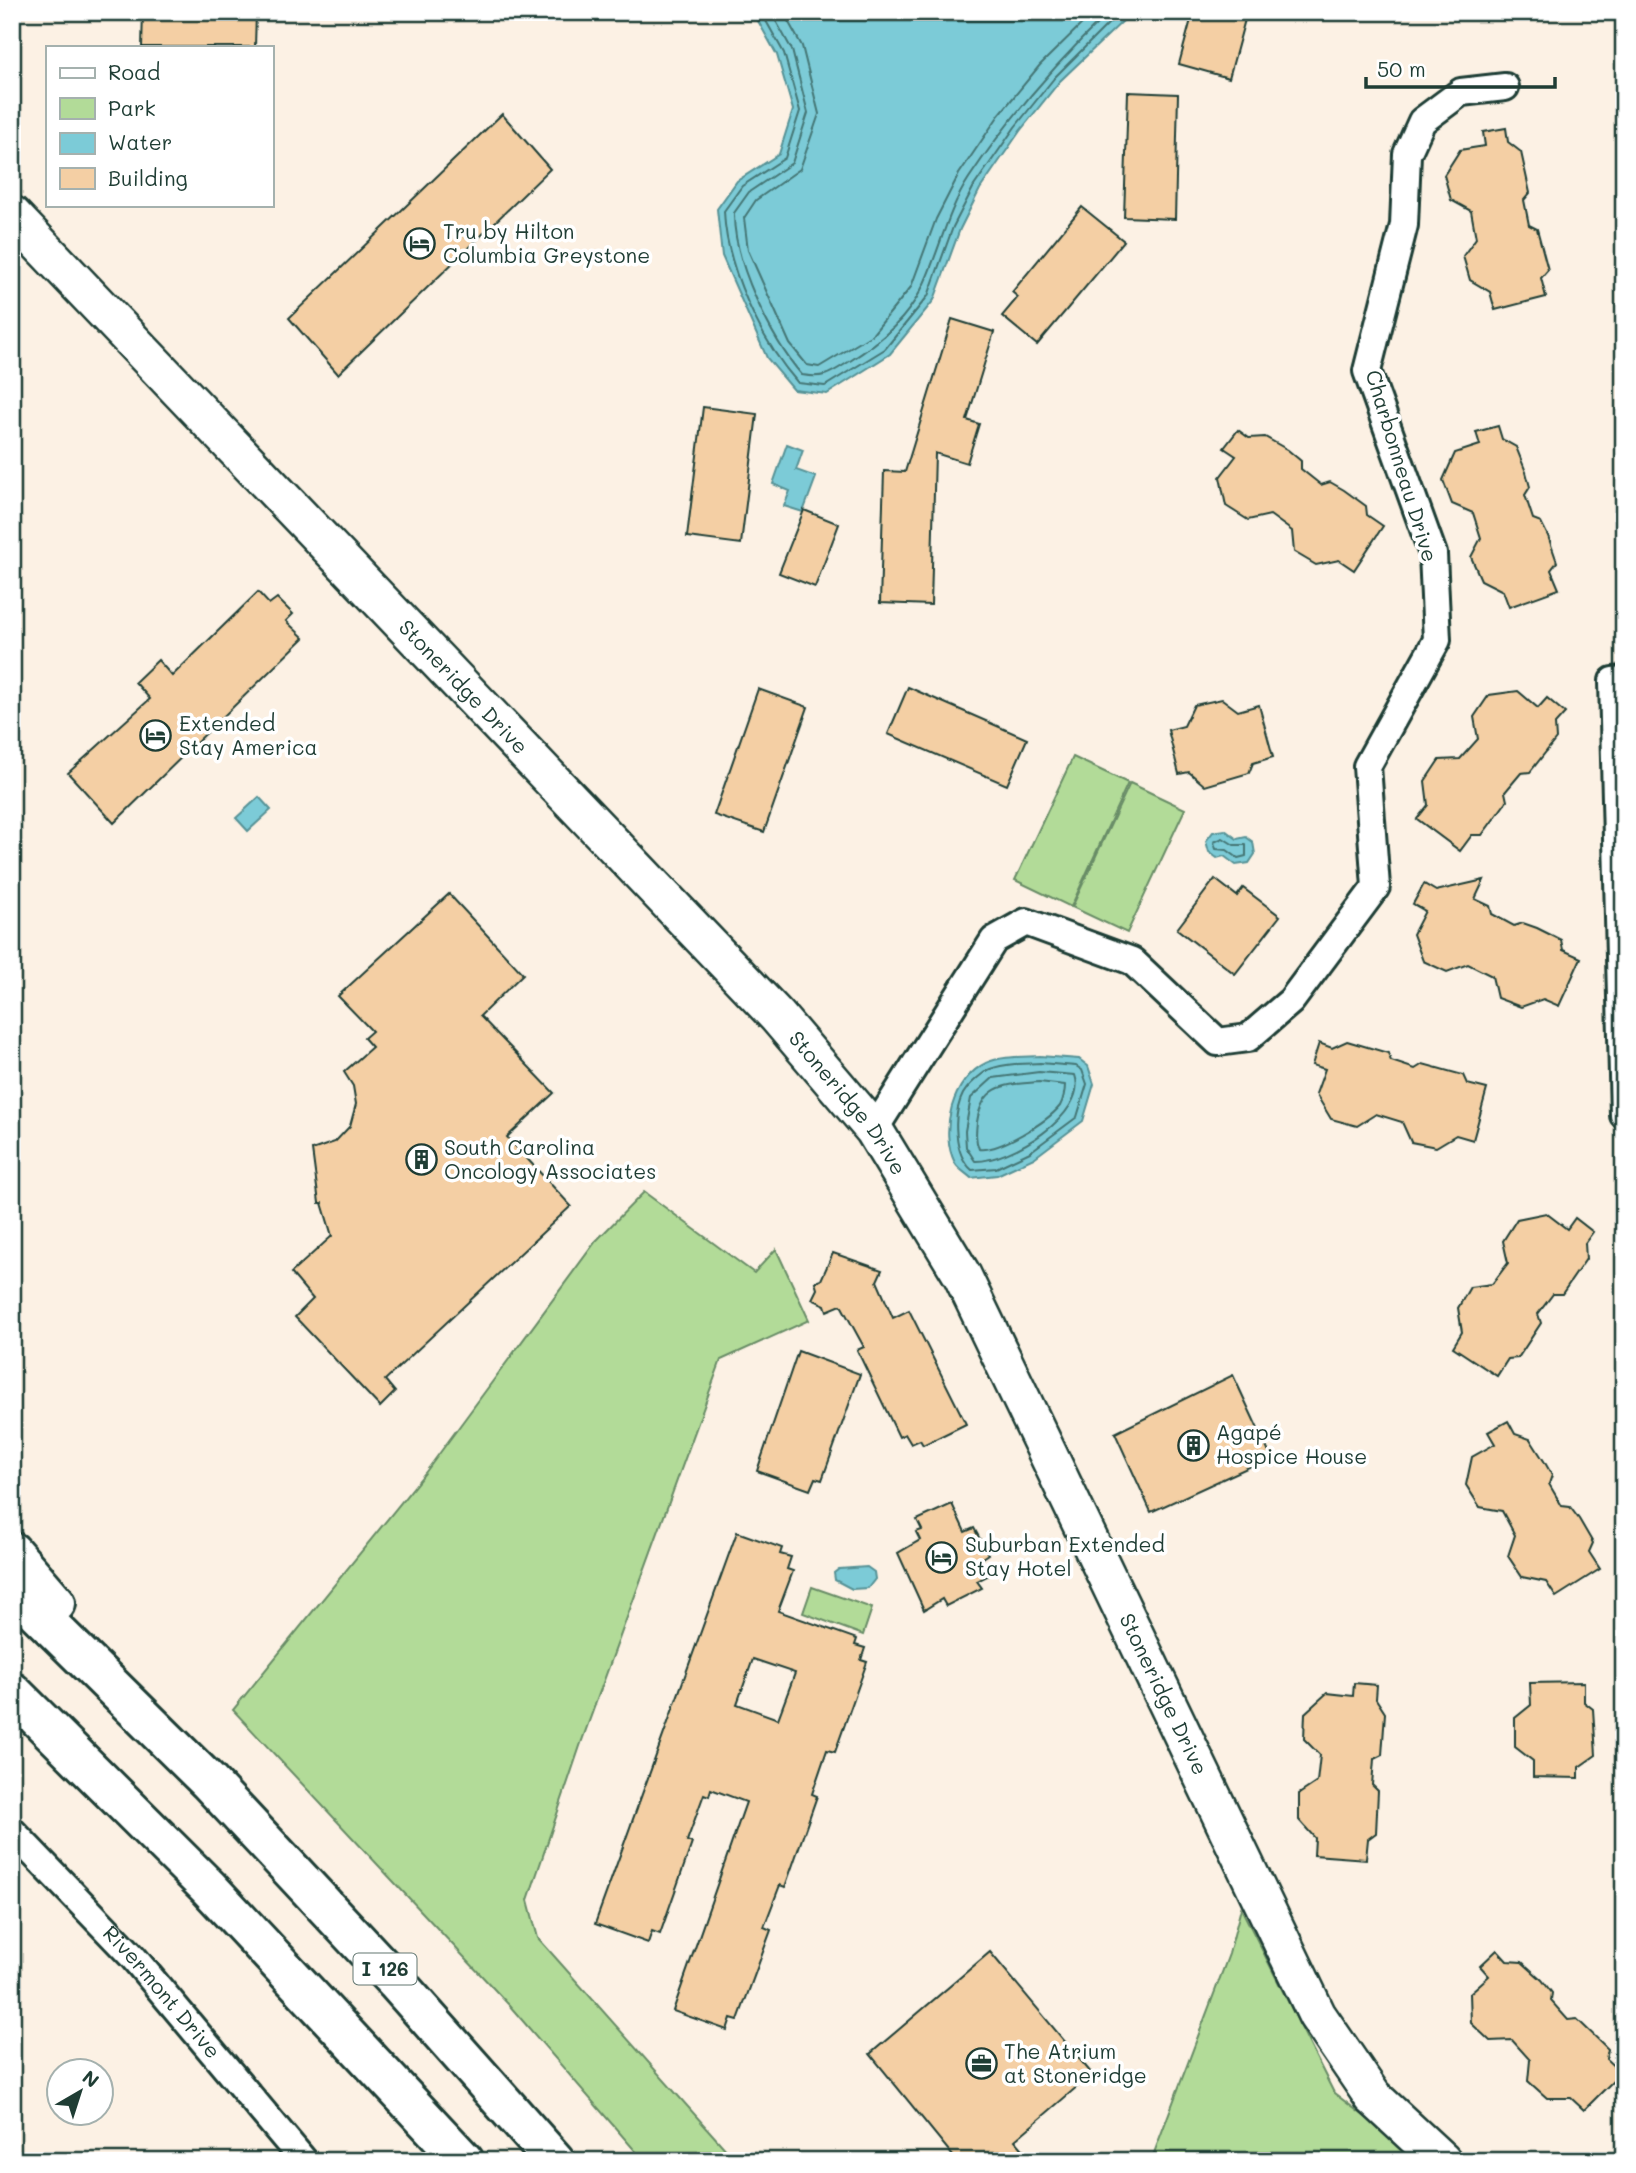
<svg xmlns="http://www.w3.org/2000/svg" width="1636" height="2173" viewBox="0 0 1636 2173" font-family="Mali,sans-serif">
<rect width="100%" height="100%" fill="#fcf1e4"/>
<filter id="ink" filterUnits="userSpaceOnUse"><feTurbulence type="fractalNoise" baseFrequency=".0143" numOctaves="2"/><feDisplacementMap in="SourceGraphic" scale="14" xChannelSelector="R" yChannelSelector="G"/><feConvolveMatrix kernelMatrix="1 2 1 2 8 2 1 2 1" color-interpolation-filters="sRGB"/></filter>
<g filter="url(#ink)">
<g fill="#b2db98" stroke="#688c66" stroke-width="2">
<polygon points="1073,757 1128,783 1071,907 1015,880"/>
<polygon points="1130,783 1185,809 1127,933 1072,907"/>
<polygon points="644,1192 754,1273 776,1249 809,1320 721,1360 580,1746 528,1900 538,1938 736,2161 644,2161 509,2005 233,1710 425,1473 596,1241"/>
<polygon points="812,1587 872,1608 863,1635 803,1613"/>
<polygon points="1241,1908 1334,2093 1423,2161 1151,2161 1229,1954"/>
</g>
<g fill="#7ccbd7" stroke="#579296" stroke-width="2">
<polygon points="753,12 1127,12 1125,19 1060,81 1020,131 980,189 960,229 934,300 890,354 827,394 794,390 767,358 722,256 717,209 737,181 779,154 793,110 777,55"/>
<polygon points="787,444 803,450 796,470 816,477 803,512 784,506 790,491 773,484"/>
<polygon points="259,797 271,810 248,831 236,818"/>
<polygon points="1225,830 1237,839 1246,837 1253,842 1255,854 1249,863 1236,865 1224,856 1217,858 1209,852 1206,841 1213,832"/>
<path d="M 1040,1056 L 1079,1059 L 1088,1066 L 1094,1084 L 1083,1121 L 1034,1158 L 997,1175 L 971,1178 C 966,1173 958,1169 955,1163 C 939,1131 952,1079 986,1063 C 1001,1056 1023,1057 1040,1056 Z"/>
<polygon points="867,1567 874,1572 875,1579 868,1588 852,1589 835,1580 834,1573 839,1569"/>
</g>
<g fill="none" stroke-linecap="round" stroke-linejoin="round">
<g stroke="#447675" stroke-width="2">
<path d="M 761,12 L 784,53 L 800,111 L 785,158 L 742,186 L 724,211 C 726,268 761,341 798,383 L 825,386 L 885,349 L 928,296 L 953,227 L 974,186 L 1015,127 L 1055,77 L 1120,12"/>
<path d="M 771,12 L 792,50 L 808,113 L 792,163 L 749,192 L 734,213 C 733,261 771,339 802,375 C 825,379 831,373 850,361 C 877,344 906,320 921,290 C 939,254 946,213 969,178 C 1010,116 1056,63 1109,12"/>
<polyline points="783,12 802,46 819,114 800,169 756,200 744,218 748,250 790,344 807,365 819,367 872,335 911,287 936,219 959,174 999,115 1040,65 1094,12"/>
<polygon points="1223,838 1234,845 1246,845 1246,856 1238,858 1227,850 1216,849 1214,842"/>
<path d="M 1040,1063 L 1076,1066 L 1082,1070 L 1087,1084 L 1077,1117 L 1030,1152 L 996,1168 L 972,1170 C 954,1155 952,1115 963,1094 C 968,1085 978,1077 986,1071 C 1001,1063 1023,1064 1040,1063 Z"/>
<path d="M 1039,1072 L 1075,1075 C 1089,1115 1008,1162 975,1161 L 966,1147 L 965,1131 L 971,1098 L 993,1078 Z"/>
<path d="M 1039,1082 L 1065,1085 C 1065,1091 1063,1101 1060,1106 C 1047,1122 998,1152 979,1149 C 975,1140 976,1131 977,1122 C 983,1083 1006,1085 1039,1082 Z"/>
</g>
</g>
<g fill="#f4cfa4" stroke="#1f3d34" stroke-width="2" fill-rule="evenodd">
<polygon points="143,12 256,12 255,47 142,47"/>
<polygon points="1193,12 1247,12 1229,78 1179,64"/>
<polygon points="1128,92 1178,94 1175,219 1124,217"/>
<polygon points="502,114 550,169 338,374 289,318"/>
<polygon points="1506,128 1508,142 1521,152 1530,193 1524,200 1529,225 1537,229 1548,270 1541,278 1546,297 1495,310 1490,292 1470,280 1463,256 1476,238 1471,211 1451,200 1444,175 1460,150 1485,146 1483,132"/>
<polygon points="1082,207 1124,241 1037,345 1002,316 1018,297 1012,292"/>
<polygon points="952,319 994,332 967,420 979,424 967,463 935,453 931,605 880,603 884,471 905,472"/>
<polygon points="703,407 757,414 741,544 687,537"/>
<polygon points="1498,426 1502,439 1516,447 1526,472 1530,487 1525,495 1533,519 1541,522 1548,536 1557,562 1551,570 1559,589 1509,607 1503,591 1481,580 1471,557 1481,538 1473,513 1452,504 1443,480 1455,453 1480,445 1476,432"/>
<polygon points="1238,430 1249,438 1265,437 1288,450 1301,461 1301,469 1321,485 1330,482 1344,490 1366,506 1367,515 1383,526 1354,570 1339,560 1316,565 1294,552 1292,531 1270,515 1248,520 1226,506 1220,477 1236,456 1224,448"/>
<polygon points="804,510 839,524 815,587 779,573"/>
<polygon points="258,592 269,604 277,598 293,614 286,621 304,638 114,823 68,773 150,699 135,682 158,660 172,676"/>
<polygon points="908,687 1027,739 1007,785 888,734"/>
<polygon points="758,689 808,707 764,832 714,815"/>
<polygon points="1518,691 1538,708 1547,698 1565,713 1555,724 1556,739 1530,772 1521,773 1505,792 1507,801 1482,835 1472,835 1460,851 1417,819 1428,805 1425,781 1439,760 1460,759 1478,739 1474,717 1489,695"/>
<polygon points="1222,699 1238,711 1259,705 1273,757 1253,763 1249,773 1205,786 1189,772 1179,774 1168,730 1184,726 1194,705"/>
<polygon points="1215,879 1237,896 1243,888 1280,916 1235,974 1177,929"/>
<polygon points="1484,880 1475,899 1490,906 1492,914 1514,926 1523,923 1537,928 1561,940 1563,950 1581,958 1559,1006 1543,999 1521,1007 1497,998 1492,976 1468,964 1447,972 1423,961 1413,934 1425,911 1413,904 1424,884 1436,891"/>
<polygon points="449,894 523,974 480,1016 554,1093 507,1137 571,1206 385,1380 395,1392 380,1407 295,1317 313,1299 291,1273 332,1236 322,1203 319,1203 312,1150 335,1142 350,1126 356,1104 353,1086 344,1072 372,1047 364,1038 372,1031 338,996"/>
<polygon points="1347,1041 1388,1053 1391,1061 1415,1069 1423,1064 1463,1075 1467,1084 1487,1089 1473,1140 1456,1135 1436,1147 1411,1142 1402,1122 1376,1114 1357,1126 1331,1119 1316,1094 1325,1069 1312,1065 1319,1043 1332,1048"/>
<polygon points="1546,1213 1567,1229 1575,1218 1593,1232 1585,1243 1586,1259 1562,1294 1553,1294 1538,1314 1541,1323 1518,1358 1508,1359 1497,1376 1453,1347 1462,1332 1458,1308 1470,1287 1492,1284 1508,1263 1503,1241 1517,1219"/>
<polygon points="833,1253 882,1270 877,1281 893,1318 909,1310 966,1424 923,1445 920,1440 911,1444 905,1434 899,1437 857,1350 864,1347 841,1305 827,1311 825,1305 812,1299 817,1289 815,1282 821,1280"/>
<polygon points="798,1351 860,1374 822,1480 815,1478 810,1490 757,1471"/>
<polygon points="1233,1375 1271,1457 1151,1512 1115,1433"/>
<polygon points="1508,1421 1515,1434 1530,1439 1544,1461 1552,1475 1549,1484 1562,1506 1570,1507 1579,1519 1593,1543 1589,1552 1600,1569 1556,1597 1546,1582 1522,1577 1508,1556 1515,1535 1502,1511 1480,1507 1466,1485 1472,1457 1495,1444 1488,1432"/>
<polygon points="952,1504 965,1532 974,1528 988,1554 979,1560 987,1576 977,1581 982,1588 946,1606 942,1599 924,1610 898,1553 920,1540 916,1532 922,1530 917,1520"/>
<path d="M 737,1532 L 782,1548 L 780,1554 L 791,1557 L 787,1569 L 793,1571 L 778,1611 L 857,1639 L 855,1645 L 865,1648 L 861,1660 L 867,1662 L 835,1752 L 827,1750 L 812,1794 L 817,1796 L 785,1887 L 780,1885 L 764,1927 L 771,1930 L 738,2020 L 731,2018 L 727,2030 L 673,2011 L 746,1802 L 711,1789 L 709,1796 L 704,1794 L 687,1841 L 692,1843 L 660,1934 L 652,1931 L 648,1943 L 595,1924 ZM 753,1659 L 795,1673 L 778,1719 L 737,1704 Z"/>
<polygon points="1584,1682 1584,1702 1593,1709 1596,1755 1579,1767 1579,1778 1533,1777 1533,1761 1515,1747 1515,1718 1531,1705 1530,1683"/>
<polygon points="1354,1683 1377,1685 1376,1699 1385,1713 1382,1755 1374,1759 1372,1785 1378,1791 1376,1833 1368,1839 1366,1859 1314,1855 1315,1838 1299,1820 1299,1794 1317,1782 1320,1755 1304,1739 1305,1713 1327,1693 1353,1696"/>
<polygon points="1497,1950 1507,1961 1522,1962 1542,1980 1552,1993 1551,2001 1568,2020 1577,2019 1608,2049 1606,2059 1621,2073 1584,2110 1571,2098 1547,2098 1528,2081 1530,2060 1512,2040 1490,2041 1471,2023 1470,1993 1489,1976 1480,1966"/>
<polygon points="990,1952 1092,2074 1015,2140 1033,2161 957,2161 870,2054"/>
</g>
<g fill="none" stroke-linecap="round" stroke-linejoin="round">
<defs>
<g id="street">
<polyline points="1624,680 1613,681 1624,1115"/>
<polyline points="874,1130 994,940 1026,922 1132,961 1218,1042 1248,1038 1291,1001 1376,887 1367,766 1437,640 1433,554 1367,371 1404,225 1407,154 1422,121 1461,92 1505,87"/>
<path id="s1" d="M 12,1831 L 133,1957 L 304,2161"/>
</g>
<g id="secondary">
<path id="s2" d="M 12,215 L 777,1016 L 874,1130 L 962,1275 L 1317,2015 L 1373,2097 L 1442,2161"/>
</g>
<g id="highway">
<polyline points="12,1552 56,1603"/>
<polyline points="12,1588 209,1782 396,1982 555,2161"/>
<polyline points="12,1692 208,1887 464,2161"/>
</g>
</defs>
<use href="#street" stroke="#1f3d34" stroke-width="32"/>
<use href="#secondary" stroke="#1f3d34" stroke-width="42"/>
<use href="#highway" stroke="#1f3d34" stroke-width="44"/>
<use href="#street" stroke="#fff" stroke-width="26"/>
<use href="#secondary" stroke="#fff" stroke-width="37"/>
<use href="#highway" stroke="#fff" stroke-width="38"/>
</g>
</g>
<defs>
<symbol id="hotel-ring" viewBox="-11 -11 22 22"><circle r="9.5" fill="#fff" stroke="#1f3d34" stroke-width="1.5"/><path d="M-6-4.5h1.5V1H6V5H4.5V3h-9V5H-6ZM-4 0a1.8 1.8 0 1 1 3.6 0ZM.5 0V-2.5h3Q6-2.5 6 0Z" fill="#1f3d34"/></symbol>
<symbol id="building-ring" viewBox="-11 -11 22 22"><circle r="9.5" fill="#fff" stroke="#1f3d34" stroke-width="1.5"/><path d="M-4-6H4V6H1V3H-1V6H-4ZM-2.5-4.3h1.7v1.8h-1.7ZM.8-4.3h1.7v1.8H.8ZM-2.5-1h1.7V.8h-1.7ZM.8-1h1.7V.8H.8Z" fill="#1f3d34"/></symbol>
<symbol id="office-ring" viewBox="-11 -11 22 22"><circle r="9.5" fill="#fff" stroke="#1f3d34" stroke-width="1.5"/><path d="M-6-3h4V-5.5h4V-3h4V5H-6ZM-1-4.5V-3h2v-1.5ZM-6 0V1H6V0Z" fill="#1f3d34"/></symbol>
</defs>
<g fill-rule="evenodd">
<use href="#hotel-ring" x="402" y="226" width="35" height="35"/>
<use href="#hotel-ring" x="138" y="718" width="35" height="35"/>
<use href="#building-ring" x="404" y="1142" width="35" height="35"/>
<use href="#building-ring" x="1176" y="1428" width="35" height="35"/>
<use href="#hotel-ring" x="924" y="1540" width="35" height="35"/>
<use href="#office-ring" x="964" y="2046" width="35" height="35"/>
</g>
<g text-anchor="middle" stroke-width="7" stroke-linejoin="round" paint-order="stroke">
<rect fill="#fff" stroke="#627771" stroke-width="2" x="353.5" y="1953.5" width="63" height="31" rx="5"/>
<g font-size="19" font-weight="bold" fill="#1f3d34">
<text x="385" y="1976">I 126</text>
</g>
<g font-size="21" fill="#1f3d34" stroke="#fff" text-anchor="start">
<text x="443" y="239">Tru by Hilton<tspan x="443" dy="24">Columbia Greystone</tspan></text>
<text x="179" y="731">Extended<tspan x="179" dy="24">Stay America</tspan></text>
<text x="444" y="1155">South Carolina<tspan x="444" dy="24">Oncology Associates</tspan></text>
<text x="1216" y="1440">Agapé<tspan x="1216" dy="24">Hospice House</tspan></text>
<text x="965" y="1552">Suburban Extended<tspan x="965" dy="24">Stay Hotel</tspan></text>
<text x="1004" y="2059">The Atrium<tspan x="1004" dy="24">at Stoneridge</tspan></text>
</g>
<g font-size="21" fill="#1f3d34" stroke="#fff">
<text transform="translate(1401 466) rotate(73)" y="7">Charbonneau Drive</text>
<text dy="7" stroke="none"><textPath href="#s2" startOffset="653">Stoneridge Drive</textPath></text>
<text dy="7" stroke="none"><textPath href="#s2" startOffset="1220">Stoneridge Drive</textPath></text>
<text dy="7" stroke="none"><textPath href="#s2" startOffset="1892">Stoneridge Drive</textPath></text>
<text dy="7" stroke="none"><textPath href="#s1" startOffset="220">Rivermont Drive</textPath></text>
</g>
</g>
<rect width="1636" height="2173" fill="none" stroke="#fff" stroke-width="42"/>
<rect x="21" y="21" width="1594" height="2131" fill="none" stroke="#1f3d34" stroke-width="2.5" filter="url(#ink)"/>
<rect x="46" y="46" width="228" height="161" fill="#ffffff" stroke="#a5b1ae" stroke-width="2"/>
<rect x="60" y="68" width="35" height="10" fill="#ffffff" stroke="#a5b1ae" stroke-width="2"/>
<text x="108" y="80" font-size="21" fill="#1f3d34">Road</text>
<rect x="60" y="98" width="35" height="21" fill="#b2db98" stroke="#a5b1ae" stroke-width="2"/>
<text x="108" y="116" font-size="21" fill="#1f3d34">Park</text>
<rect x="60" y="133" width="35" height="21" fill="#7ccbd7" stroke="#a5b1ae" stroke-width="2"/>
<text x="108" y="150" font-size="21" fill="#1f3d34">Water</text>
<rect x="60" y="168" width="35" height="21" fill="#f4cfa4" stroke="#a5b1ae" stroke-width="2"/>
<text x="108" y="186" font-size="21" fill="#1f3d34">Building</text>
<g transform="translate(80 2092) rotate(39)"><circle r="33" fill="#ffffff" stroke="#a5b1ae" stroke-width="2"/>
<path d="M0-5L12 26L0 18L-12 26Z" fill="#1f3d34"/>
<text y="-10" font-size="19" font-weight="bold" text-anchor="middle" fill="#1f3d34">N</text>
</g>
<path d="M1366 77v10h189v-10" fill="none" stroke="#1f3d34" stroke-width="3.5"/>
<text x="1377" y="77" font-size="21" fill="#1f3d34" stroke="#ffffff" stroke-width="5" paint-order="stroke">50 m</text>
</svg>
